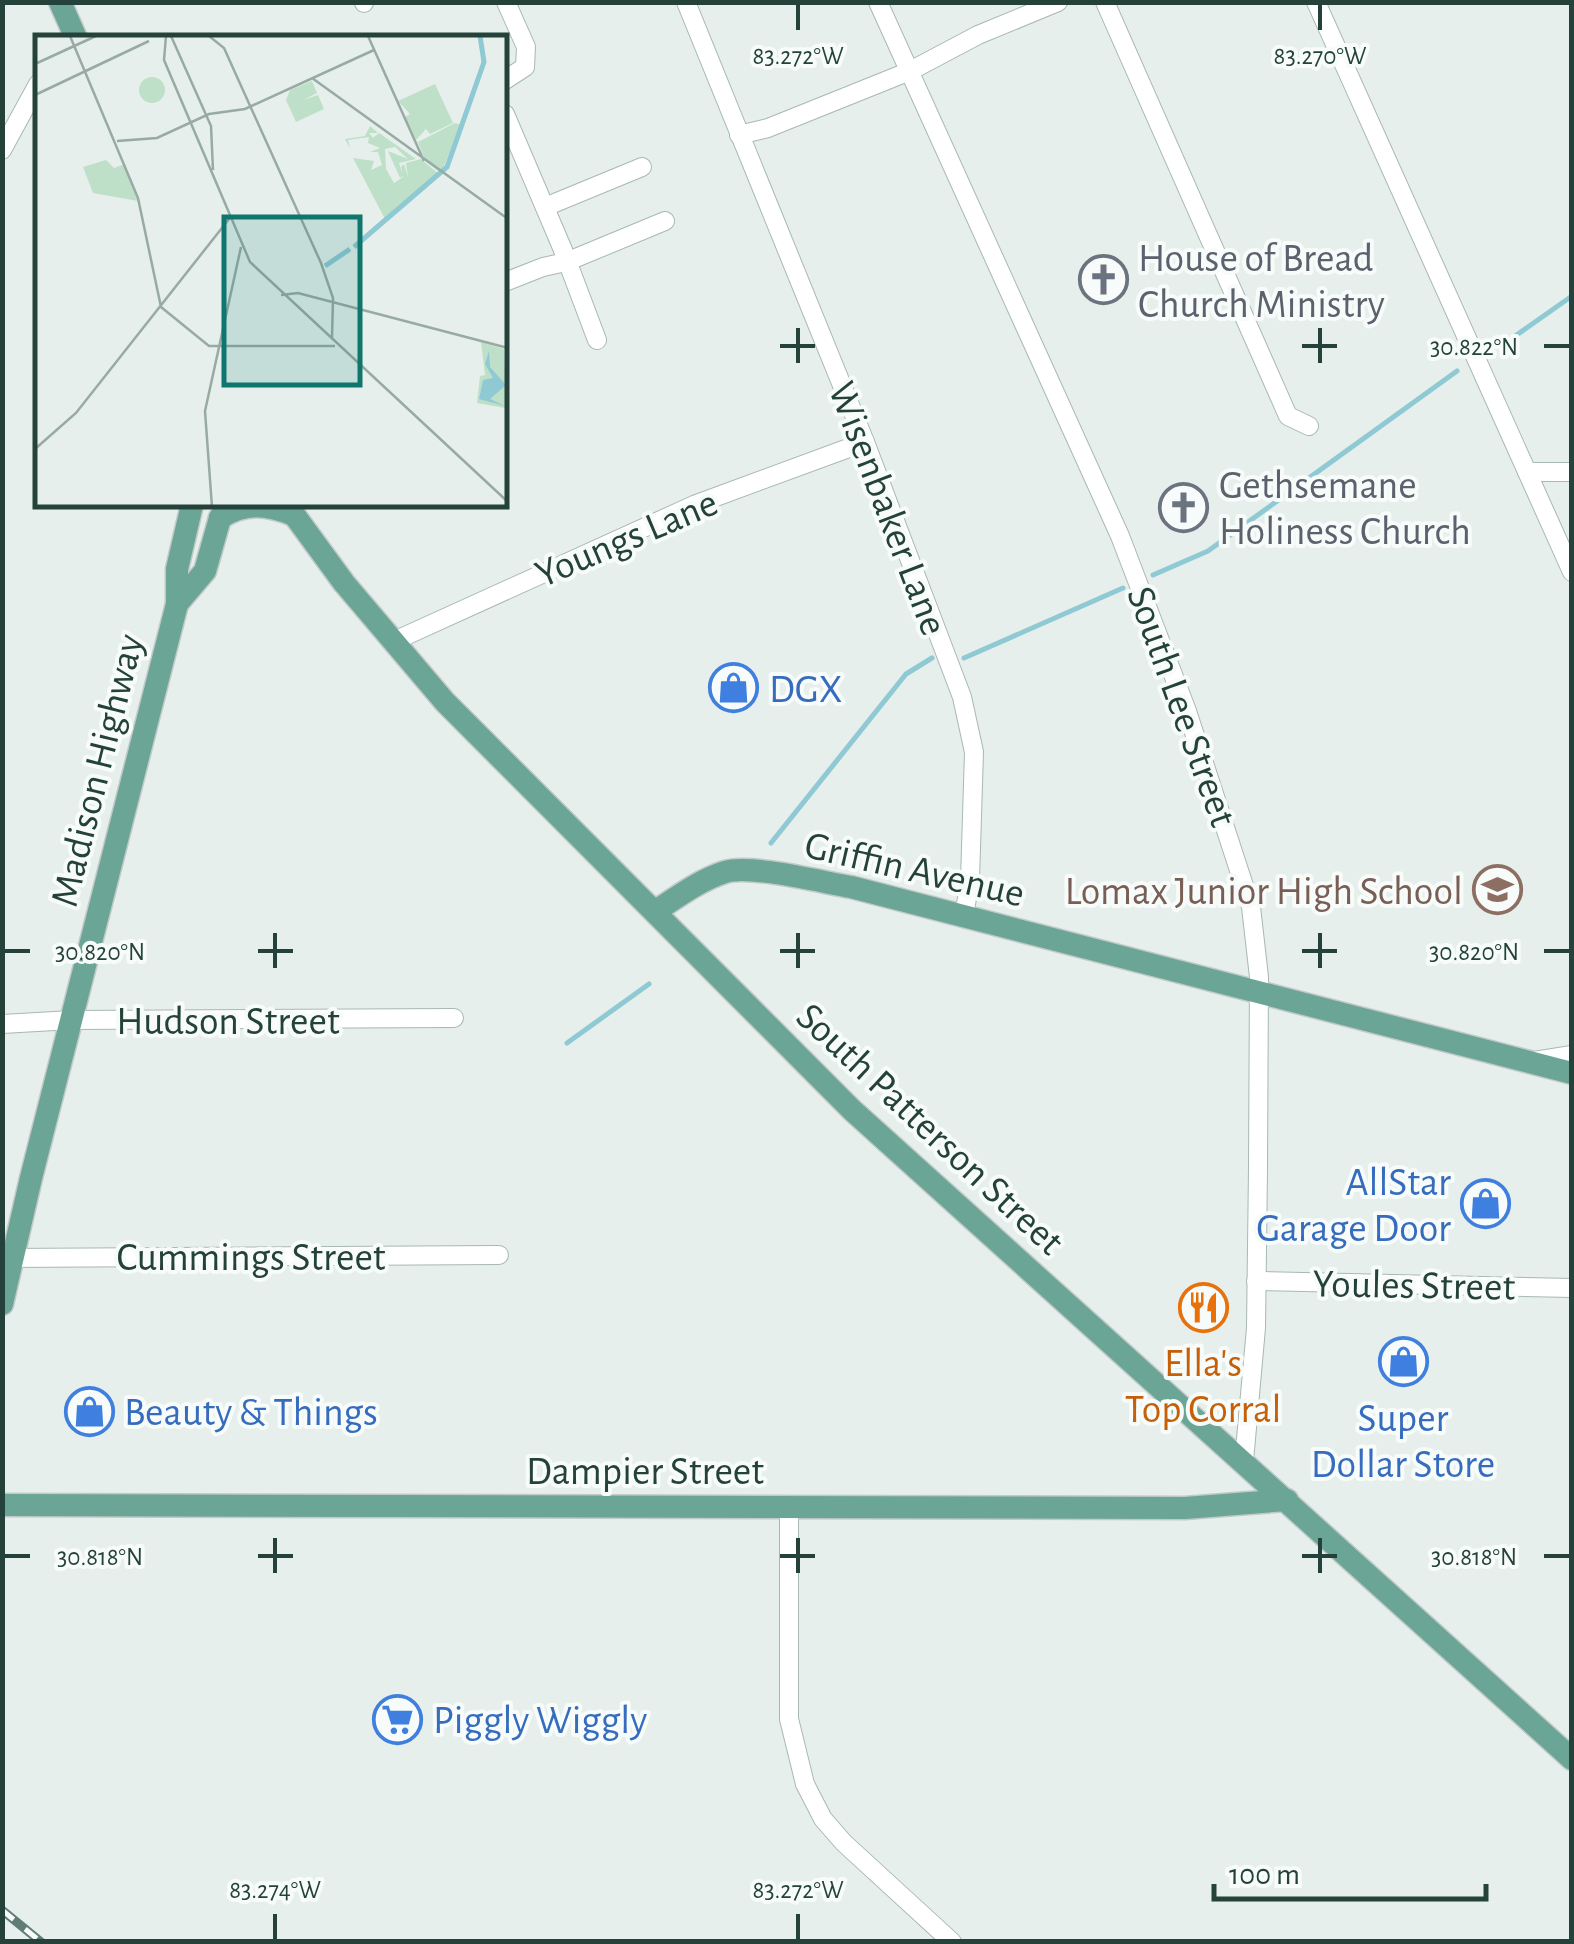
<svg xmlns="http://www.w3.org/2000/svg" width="1574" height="1944" viewBox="0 0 1574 1944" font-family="'Alegreya Sans',sans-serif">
<rect width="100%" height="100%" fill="#e6efeb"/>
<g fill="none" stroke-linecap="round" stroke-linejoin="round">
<g stroke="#8ec9d4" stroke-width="5">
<polyline points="1501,346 1572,296"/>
<polyline points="1153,575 1208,551 1457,371"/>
<polyline points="964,658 1123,588"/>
<polyline points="771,843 906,674 932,658"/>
<polyline points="567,1043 649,984"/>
</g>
<defs>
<g id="minor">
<polyline points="364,2 364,3"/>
<polyline points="686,2 865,442 962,697 974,752 970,880 964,916"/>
<polyline points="878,2 1120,536 1187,711 1251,907 1259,977 1258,1168 1256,1328 1244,1461"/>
<polyline points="1105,2 1288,416 1309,426"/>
<polyline points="1316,2 1572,572"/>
<polyline points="505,80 525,67 526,47 506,2"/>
<polyline points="505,114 563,250 597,340"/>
<polyline points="739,135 768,128 910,71 978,35 1058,2"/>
<polyline points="2,150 38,84"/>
<polyline points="545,207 642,167"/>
<polyline points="505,282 543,267 566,262 665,221"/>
<polyline points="1527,472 1572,472"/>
<polyline points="392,642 694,505 865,442"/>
<polyline points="2,1024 72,1020 454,1018"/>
<polyline points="1534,1061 1572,1055"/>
<polyline points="4,1258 499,1255"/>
<polyline points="1256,1281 1572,1288"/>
<polyline points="789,1507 789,1719 805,1784 823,1819 844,1843 952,1942"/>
</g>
<g id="major">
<polyline points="60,2 76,38"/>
<polyline points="287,505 344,583 445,702 852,1110 1572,1759"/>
<path d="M 220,518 C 245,502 266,504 294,515"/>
<polyline points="177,604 205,571 220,518 229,505"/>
<path d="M 656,911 C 677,897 700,880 725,872 C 750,864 821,882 851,887 L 1572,1073"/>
<polyline points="2,1304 31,1178 177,604 177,569 192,505"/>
<polyline points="2,1505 1185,1508 1287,1500"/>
</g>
</defs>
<use href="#minor" stroke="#a8b8b2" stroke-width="20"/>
<use href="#major" stroke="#c2cac8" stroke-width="25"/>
<use href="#minor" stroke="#fff" stroke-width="18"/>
<use href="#major" stroke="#6aa596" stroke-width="22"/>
<defs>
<polyline id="rail" points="2,1910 41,1942"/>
</defs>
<use href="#rail" stroke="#5f7d75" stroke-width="9"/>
<use href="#rail" stroke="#f7fbf9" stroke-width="5" stroke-dasharray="15" stroke-linecap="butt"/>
</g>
<path fill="none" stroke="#24423a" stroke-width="4" d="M 798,5 L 798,30M 1320,5 L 1320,30M 798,328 L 798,363M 1320,328 L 1320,363M 780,346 L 815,346M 1302,346 L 1337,346M 1544,346 L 1569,346M 275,933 L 275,968M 798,933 L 798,968M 1320,933 L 1320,968M 5,951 L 30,951M 258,951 L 293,951M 780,951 L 815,951M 1302,951 L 1337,951M 1544,951 L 1569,951M 275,1538 L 275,1573M 798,1538 L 798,1573M 1320,1538 L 1320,1573M 5,1556 L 30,1556M 258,1556 L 293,1556M 780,1556 L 815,1556M 1302,1556 L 1337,1556M 1544,1556 L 1569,1556M 275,1914 L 275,1939M 798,1914 L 798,1939"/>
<defs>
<symbol id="church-ring" viewBox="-11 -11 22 22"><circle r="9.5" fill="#f7fbf9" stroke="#6b7280" stroke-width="1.5"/><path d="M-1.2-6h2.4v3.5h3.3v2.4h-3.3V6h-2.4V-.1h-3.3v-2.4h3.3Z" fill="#6b7280"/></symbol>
<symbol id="shop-ring" viewBox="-11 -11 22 22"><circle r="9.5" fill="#f7fbf9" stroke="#3f7fe0" stroke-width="1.5"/><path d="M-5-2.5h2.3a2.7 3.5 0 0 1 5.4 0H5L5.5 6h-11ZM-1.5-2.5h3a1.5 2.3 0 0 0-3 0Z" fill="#3f7fe0"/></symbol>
<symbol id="school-ring" viewBox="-11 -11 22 22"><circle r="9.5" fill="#f7fbf9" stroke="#8d6e63" stroke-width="1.5"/><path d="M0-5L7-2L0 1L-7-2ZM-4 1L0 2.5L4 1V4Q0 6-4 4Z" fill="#8d6e63"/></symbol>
<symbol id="restaurant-ring" viewBox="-11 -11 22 22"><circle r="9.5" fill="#f7fbf9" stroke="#e8710a" stroke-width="1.5"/><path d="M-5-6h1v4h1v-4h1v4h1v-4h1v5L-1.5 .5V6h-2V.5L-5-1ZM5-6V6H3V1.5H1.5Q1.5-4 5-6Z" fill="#e8710a"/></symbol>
<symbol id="supermarket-ring" viewBox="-11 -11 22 22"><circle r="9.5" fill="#f7fbf9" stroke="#3f7fe0" stroke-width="1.5"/><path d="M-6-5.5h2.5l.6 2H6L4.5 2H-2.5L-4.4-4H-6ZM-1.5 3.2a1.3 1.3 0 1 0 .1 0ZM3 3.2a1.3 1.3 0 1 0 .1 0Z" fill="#3f7fe0"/></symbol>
</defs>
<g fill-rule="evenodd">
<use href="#church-ring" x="1076" y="252" width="55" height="55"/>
<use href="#church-ring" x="1156" y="480" width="55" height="55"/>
<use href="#shop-ring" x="706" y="660" width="55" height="55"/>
<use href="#school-ring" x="1470" y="862" width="55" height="55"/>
<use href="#shop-ring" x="1458" y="1176" width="55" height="55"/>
<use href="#restaurant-ring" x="1176" y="1280" width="55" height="55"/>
<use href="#shop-ring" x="1376" y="1334" width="55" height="55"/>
<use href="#shop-ring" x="62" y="1384" width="55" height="55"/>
<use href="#supermarket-ring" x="370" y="1692" width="55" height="55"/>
</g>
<g text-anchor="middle" stroke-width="8" stroke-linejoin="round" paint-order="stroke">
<g font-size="40" fill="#5b616d" stroke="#f7fbf9" text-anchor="start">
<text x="1138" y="271">House of Bread<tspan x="1138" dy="46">Church Ministry</tspan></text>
<text x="1219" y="498">Gethsemane<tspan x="1219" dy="46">Holiness Church</tspan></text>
</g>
<g font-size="40" fill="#24423a" stroke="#f7fbf9">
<text transform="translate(889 508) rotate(69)" y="14">Wisenbaker Lane</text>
<text transform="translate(626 537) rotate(-23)" y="14">Youngs Lane</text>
<text transform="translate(1183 706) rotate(70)" y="14">South Lee Street</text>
<text transform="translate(96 770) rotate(-76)" y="14">Madison Highway</text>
<text transform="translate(915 868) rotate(13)" y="14">Griffin Avenue</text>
<text x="228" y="1034">Hudson Street</text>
<text transform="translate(931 1128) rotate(43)" y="14">South Patterson Street</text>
<text x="251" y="1270">Cummings Street</text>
<text transform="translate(1414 1284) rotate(1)" y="14">Youles Street</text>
<text x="645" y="1484">Dampier Street</text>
</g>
<g font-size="40" fill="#366cbe" stroke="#f7fbf9" text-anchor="start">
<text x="769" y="702">DGX</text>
<text x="1451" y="1195" text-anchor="end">AllStar<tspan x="1451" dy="46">Garage Door</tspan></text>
<text x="124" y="1425">Beauty &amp; Things</text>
<text x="1403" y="1431" text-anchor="middle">Super<tspan x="1403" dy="46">Dollar Store</tspan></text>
<text x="433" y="1733">Piggly Wiggly</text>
</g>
<g font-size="40" fill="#785e54" stroke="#f7fbf9" text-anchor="end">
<text x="1463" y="904">Lomax Junior High School</text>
</g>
<g font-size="40" fill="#c56008" stroke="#f7fbf9">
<text x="1203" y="1376">Ella's<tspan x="1203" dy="46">Top Corral</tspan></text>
</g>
</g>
<g transform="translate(35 35)">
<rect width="472" height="472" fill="#e6efeb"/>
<path d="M 277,46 L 282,58 L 268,65 L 283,60 L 289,74 L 261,87 L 251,65 L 255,55 ZM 400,49 L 418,88 L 395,99 L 391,94 L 381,105 L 370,82 L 375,79 L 363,66 ZM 420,88 L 426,90 L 406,138 L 391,127 L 383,107 ZM 335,91 L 343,98 L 334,98 L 338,103 L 344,98 L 381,124 L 364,128 L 368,141 L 365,143 L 353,116 L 373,124 L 360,112 L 350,114 L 351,134 L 335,141 L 351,134 L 359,148 L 368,142 L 366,132 L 369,129 L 373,142 L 371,128 L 386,124 L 405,140 L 350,184 L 318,123 L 339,126 L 336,135 L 347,130 L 343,117 L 335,117 L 345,113 L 333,108 L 334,102 L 313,105 L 315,113 L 310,104 L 330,101 Z" fill="#bfe0c8"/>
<path d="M104 55a13 13 0 1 1 26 0a13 13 0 1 1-26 0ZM 71,125 L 79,133 L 90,129 L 103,166 L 58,158 L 48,132 ZM 446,307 L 469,314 L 472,386 L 470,373 L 442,368 L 445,341 L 450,340 Z" fill="#bfe0c8"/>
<path d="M 454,316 L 455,332 L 471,350 L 455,364 L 470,371 L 444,364 L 448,345 L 458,343 L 450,329 Z" fill="#8ec9d4"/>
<path fill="none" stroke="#8ec9d4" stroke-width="5" d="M 319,212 L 412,132 L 449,27 L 445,1M 290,231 L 315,214"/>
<path fill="none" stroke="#98aaa4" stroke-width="2.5" d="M 35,1 L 103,163 L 126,272 L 174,311 L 300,311M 131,1 L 129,25 L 215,227 L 473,467M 136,1 L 176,91 L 178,135M 174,1 L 189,13 L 286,228 L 298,263 L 297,303M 333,1 L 389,126M 0,29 L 61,1M 277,43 L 473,184M 0,60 L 114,6M 82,106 L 122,103 L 174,79 L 210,74 L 339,15M 246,260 L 263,258 L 473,313M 0,414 L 41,378 L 194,184M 177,472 L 170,376 L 206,212"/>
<path fill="#0f766e" fill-opacity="0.15" stroke="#0f766e" stroke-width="5" d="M 189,182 L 325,182 L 325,350 L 189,350 Z"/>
<rect width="472" height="472" fill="none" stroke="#24423a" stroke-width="5"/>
</g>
<g font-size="25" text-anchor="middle" fill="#24423a" stroke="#f7fbf9" stroke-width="8" stroke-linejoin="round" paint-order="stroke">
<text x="798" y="64">83.272°W</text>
<text x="1320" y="64">83.270°W</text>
<text x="1474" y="355">30.822°N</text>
<text x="100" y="960">30.820°N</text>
<text x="1474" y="960">30.820°N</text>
<text x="100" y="1565">30.818°N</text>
<text x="1474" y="1565">30.818°N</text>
<text x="275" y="1898">83.274°W</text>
<text x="798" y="1898">83.272°W</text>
</g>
<rect width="1574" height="1944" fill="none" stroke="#24423a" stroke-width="10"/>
<path d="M1214 1884v15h272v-15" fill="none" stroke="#24423a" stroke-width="5"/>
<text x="1229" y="1884" font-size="30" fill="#24423a" stroke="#f7fbf9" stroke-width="8" paint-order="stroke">100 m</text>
</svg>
